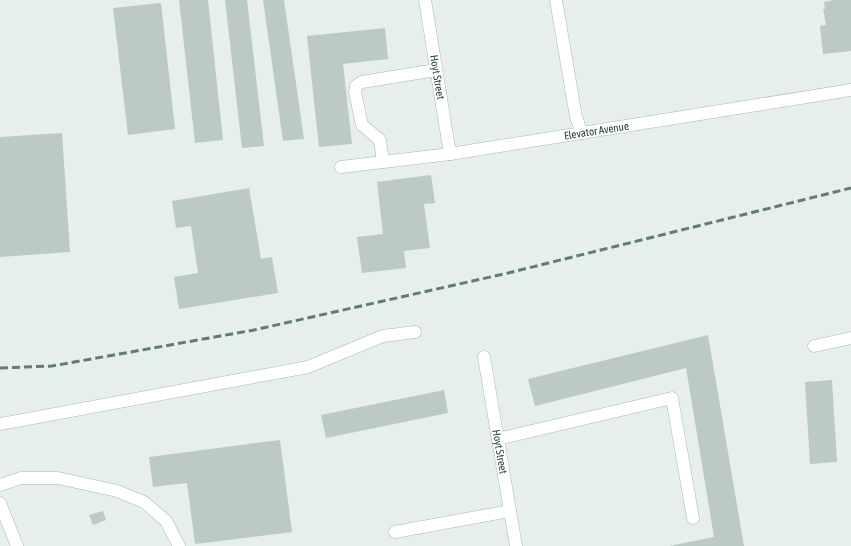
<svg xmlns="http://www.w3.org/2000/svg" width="851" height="546" viewBox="0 0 851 546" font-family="'Asap Condensed',sans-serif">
<rect width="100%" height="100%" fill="#e6efeb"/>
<g fill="#bbcac4">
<polygon points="179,0 208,0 223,140 195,143"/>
<polygon points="225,0 247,0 264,146 242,148"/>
<polygon points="263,0 284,0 304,139 283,141"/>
<polygon points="834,0 851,0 851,51 823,54 820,26 826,25 823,9 825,9 824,2"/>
<polygon points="161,3 175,129 128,135 113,8"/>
<polygon points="385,28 388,59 343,64 352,144 319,147 307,36"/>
<polygon points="62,133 70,252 0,257 0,137"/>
<polygon points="431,175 435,203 424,204 430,248 404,251 406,268 362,273 357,237 383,234 377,182"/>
<polygon points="249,188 261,259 272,257 278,293 179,309 174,277 198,273 191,226 176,228 172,201"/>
<polygon points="708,335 744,546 669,546 714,537 686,368 535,406 528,379"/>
<polygon points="832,380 837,462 810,464 805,382"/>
<polygon points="444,390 448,413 326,438 321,415"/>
<polygon points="280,440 292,532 195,544 187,483 153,487 149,457"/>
<polygon points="103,511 106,520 93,525 89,515"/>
</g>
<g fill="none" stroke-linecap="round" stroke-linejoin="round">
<defs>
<g id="minor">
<path id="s1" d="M 425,0 L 450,154"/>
<polyline points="556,0 576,117 582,133"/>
<polyline points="383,162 380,140 362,125 355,92 356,86 362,82 436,70"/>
<path id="s2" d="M 341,167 L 450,154 L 851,90"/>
<polyline points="814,346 851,338"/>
<path id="s3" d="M 484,357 L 516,546"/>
<polyline points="0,424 308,367 383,336 415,332"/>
<polyline points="498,439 672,398 693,518"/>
<polyline points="0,485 21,478 58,478 117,491 144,502 166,521 179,546"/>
<polyline points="0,503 17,546"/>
<polyline points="395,532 510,511"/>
</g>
</defs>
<use href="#minor" stroke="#a8b8b2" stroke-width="13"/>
<use href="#minor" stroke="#fff" stroke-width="12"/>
<polyline stroke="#5f7d75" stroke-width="3" stroke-dasharray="8 4" stroke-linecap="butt" points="0,368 52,366 254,330 508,273 851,188"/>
</g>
<g text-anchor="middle" stroke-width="3.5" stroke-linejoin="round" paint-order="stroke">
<g font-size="11" fill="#24423a" stroke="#f7fbf9">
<text dy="4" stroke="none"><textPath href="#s1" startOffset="78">Hoyt Street</textPath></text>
<text dy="4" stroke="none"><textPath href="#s2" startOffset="258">Elevator Avenue</textPath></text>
<text dy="4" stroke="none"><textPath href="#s3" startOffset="96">Hoyt Street</textPath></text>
</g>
</g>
</svg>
